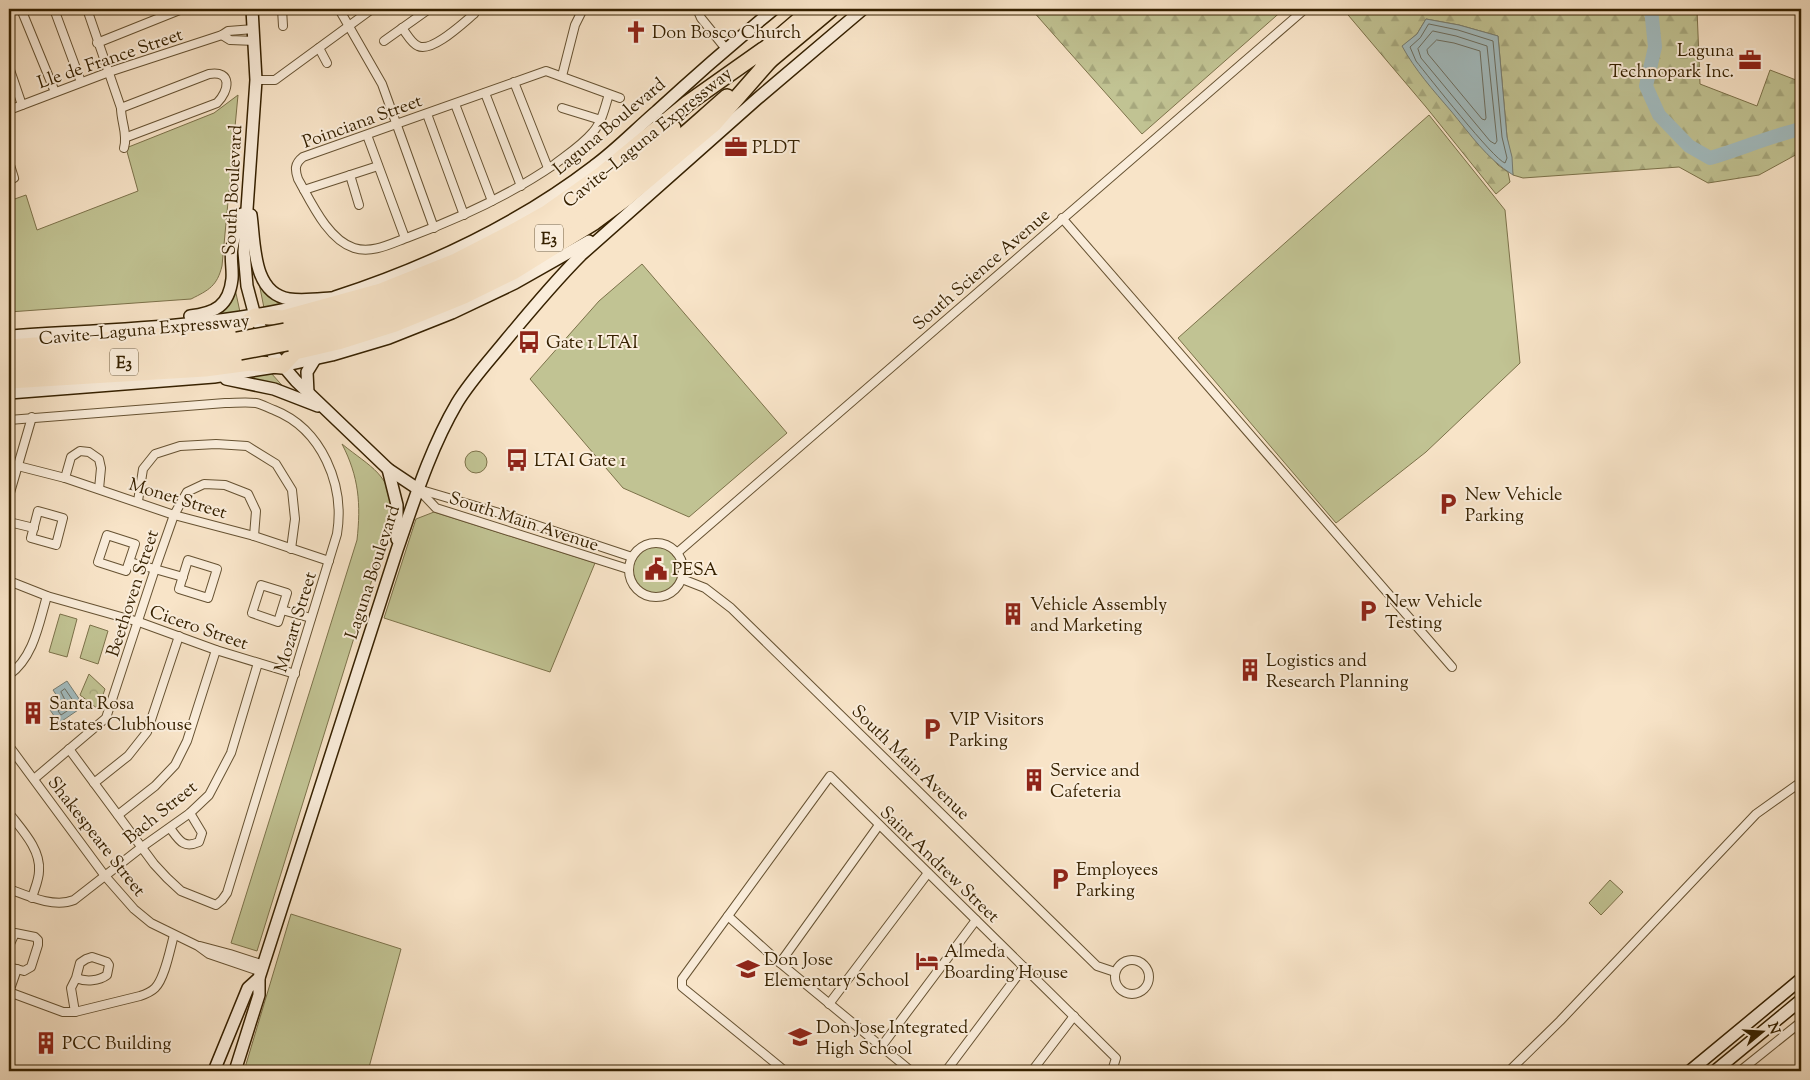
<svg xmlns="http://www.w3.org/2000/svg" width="1810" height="1080" viewBox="0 0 1810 1080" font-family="'Sorts Mill Goudy',serif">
<defs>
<pattern id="forest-firs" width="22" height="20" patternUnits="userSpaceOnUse" patternTransform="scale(1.25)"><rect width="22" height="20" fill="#c1c393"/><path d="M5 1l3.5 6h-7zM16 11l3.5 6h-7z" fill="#a6a77d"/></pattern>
<pattern id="park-crowns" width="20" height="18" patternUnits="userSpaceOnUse" patternTransform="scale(1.25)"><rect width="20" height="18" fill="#c1c393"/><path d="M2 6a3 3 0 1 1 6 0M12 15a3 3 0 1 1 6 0" fill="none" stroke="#a6a77d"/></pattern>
</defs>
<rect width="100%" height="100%" fill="#f8e4c8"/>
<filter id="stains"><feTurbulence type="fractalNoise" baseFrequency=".004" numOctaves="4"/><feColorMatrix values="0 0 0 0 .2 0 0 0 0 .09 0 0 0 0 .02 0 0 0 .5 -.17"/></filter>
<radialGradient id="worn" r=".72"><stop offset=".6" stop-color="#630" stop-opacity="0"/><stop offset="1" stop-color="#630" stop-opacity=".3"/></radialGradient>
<g fill="#c1c393" stroke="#7c724a">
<path d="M 238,95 L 222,266 C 217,286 209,290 191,299 L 9,312 L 9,201 L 26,195 L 37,230 L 138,191 L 126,148 L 214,113 Z"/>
<polygon points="1429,115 1505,210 1520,363 1426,452 1336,523 1178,338"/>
<polygon points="642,264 787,433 689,517 623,488 530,379 599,301"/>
<polygon points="259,283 292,303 264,308"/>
<polygon points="234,284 240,312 206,317"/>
<polygon points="271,373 288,392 240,378"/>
<path d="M 342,444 C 370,467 393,475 392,515 L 257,951 L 231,943 L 357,540 C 361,504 359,477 342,444 Z"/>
<circle cx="476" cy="462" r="11"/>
<polygon points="434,512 595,563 550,672 384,618 416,519"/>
<circle cx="656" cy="570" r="23"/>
<polygon points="60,614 77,619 67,657 49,652"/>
<polygon points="90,625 108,631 98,664 80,658"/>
<polygon points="1610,880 1623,892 1601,915 1589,903"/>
<polygon points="291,914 401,949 368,1071 244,1071"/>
</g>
<g fill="url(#forest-firs)" stroke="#7c724a">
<polygon points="1031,9 1284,9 1142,134"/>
<polygon points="1343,9 1697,9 1700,84 1757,106 1770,70 1796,80 1801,67 1801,152 1759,175 1708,183 1679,167 1523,178 1513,175 1507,137 1498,36 1459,25 1426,19 1417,34 1403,46 1498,165 1508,172 1510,182 1496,194 1426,107"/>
</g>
<polygon fill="url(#park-crowns)" stroke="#7c724a" points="89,674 105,689 98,709 80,695"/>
<g fill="#a2bcc0" stroke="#777e73">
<path d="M 1426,19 L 1459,25 L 1498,36 L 1507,137 L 1512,157 L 1513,175 C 1487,159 1470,134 1451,111 C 1433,90 1415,70 1402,46 L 1417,34 Z"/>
<polygon points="67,681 84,706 59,723 50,710 61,702 53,690"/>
</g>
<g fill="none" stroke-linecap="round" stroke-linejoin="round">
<g stroke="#6c6e60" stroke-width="1">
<path d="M 1429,24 L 1458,30 L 1493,41 L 1502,137 L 1507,158 L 1505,163 C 1494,160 1428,76 1416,61 L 1410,47 L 1420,38 Z"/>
<polygon points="1433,31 1456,36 1487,46 1497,141 1495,144 1490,141 1421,58 1418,49"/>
<polygon points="1437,40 1454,43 1480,51 1486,118 1485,120 1482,119 1428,54 1427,50"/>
<polygon points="65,689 76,705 61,715 58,711 64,706 66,702 61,692"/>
</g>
<path stroke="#a2bcc0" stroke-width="14" d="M 1651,9 L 1655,47 L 1646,86 L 1659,115 L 1689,146 L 1710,158 C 1741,149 1770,136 1801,129"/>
<defs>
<g id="minor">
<polyline points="21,9 55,92"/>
<polyline points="54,9 81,82"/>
<path d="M 87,9 L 121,108 C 121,122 128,134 124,148"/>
<polyline points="282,9 283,26"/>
<polyline points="339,9 382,84 434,228"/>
<polyline points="697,9 701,18 726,49"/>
<path d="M 402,28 C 407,34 411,43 418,46 C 432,53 463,23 474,14 L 477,9"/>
<polyline points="222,35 230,40 255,41"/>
<polyline points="384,41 429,9"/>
<polyline points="97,43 182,9"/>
<polyline points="319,48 327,63"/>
<polyline points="9,67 22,105"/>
<polyline points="562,76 575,25 583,9"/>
<polyline points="256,80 275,80 372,9"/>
<polyline points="514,82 548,168"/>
<polyline points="485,93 521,186"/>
<path d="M 609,94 C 605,107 602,122 593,132 C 582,145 568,154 555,164 C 510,195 460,218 409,237 C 392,243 373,254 354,248 C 328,240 311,202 298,179 C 295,170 294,164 303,157 L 546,71 L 620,98"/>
<polyline points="455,104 492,201"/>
<path d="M 121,108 L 209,74 C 233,70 229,91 217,103 L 127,137"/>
<polyline points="562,108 601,120"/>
<polyline points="9,110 109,72 222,35 228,31 254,29"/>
<polyline points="427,114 464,215"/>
<polyline points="367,135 405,238"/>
<polyline points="9,162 14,178 9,180"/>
<polyline points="350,175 359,205"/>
<polyline points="304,190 378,166"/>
<polyline points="1062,218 1452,667"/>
<path d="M 9,420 L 225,403 C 235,403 246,402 256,403 C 262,404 268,408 274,410 C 322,429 345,485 337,534 L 227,893 L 222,900 L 216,905 L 181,891 L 167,878 L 154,864 L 69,749"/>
<polyline points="18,466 65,478 174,515 254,536 329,561"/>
<polyline points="65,478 71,457 80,451 89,452 99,459 101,468 99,489"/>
<polyline points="418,489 436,508 628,569"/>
<polyline points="418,489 506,515 632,557"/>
<polyline points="9,496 32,417"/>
<polyline points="138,501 143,469 155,454 180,446 216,444 247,446 276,464 292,490 295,519 291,549"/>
<polygon points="38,511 63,518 56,545 31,538"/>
<polyline points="9,522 34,528"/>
<polygon points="107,535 135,544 126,571 98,562"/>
<circle cx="656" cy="570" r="27"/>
<polyline points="677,553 1305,9"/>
<polygon points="188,560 217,569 208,598 179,589"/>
<polyline points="130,562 183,577"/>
<polyline points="682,579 705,588 731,608 1097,966 1115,972"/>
<polyline points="9,581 47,596 139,622 216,650 295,674"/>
<polygon points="261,585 287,593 278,622 252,613"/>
<polyline points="282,610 311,618"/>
<path d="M 9,675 C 34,657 39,623 47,596"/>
<polyline points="9,746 105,876 134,909 151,923 198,946 209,954 262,972"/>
<polyline points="34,779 106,718 155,569 174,515 187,492 204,484 225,485 248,494 256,511 254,536"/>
<polyline points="94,783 128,756 147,732 179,636"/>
<path d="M 9,813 C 21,829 41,849 39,871 C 39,880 34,890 32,898"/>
<polyline points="118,815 155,786 175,765 187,741 216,650"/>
<path d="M 170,828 C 179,840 183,849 199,842 L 202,833 L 190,813"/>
<path d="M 9,889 C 28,896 54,908 74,900 L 142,847 L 190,813 L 209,795 L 231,753 L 258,663"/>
<polyline points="728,916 780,963 911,1071"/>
<polyline points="9,946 15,933 35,937 38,940 38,945 31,967 24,971 9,967"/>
<polyline points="200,946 230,954 264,965"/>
<circle cx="1132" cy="977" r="17"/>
<polyline points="780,963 879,825"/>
<path d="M 9,992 L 63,1012 L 75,1012 L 140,996 C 146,994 151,992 155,988 C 165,978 170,949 174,935"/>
<polyline points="9,992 17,969"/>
<polyline points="829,1004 928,873"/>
<path d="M 75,1012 L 71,988 L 76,978 L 80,963 L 86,959 L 92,957 L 107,962 L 109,965 L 107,975 C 99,981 86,982 76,978"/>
<polyline points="881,1047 976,920"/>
<polyline points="785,1071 682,987 682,979 830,776 1116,1058 1112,1071"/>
<polyline points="946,1071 1024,967"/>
<polyline points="1032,1071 1074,1016"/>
<polyline points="1509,1071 1560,1021 1756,814 1801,782"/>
<polyline points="1740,1071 1801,1022"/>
</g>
<g id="secondary">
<polyline points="252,9 256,80 244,252 247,286 255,316 273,354 296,381 388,469 418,489"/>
<path d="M 251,215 C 255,243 252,293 289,299 C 303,301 318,299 331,298"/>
<path d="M 335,297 C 427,267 517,225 594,166 C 616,150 636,129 657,111 C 695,76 734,42 774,9"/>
<path d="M 190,316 C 215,313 229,306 232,279 C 233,269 230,258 232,248 C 234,236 238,225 242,214"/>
<path d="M 9,336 C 110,329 213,328 312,303"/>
<polyline points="226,379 274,389 318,406"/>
<polyline points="9,393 214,377 282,366 332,355 389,338 452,313 515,283 589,241"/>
<polyline points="308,393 307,372 315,359"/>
<polyline points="388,469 397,505 397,539"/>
<polyline points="214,1071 248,988 259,978"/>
<path d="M 235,1071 L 259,995 L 259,978 L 397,550 C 414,501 430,449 457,403 C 471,380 489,361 506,340 C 530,311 554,282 581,255 L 757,99 L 863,9"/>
<polyline points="1690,1071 1801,979"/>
<polyline points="1715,1071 1801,1000"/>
</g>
<g id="motorway">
<polyline points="757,56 812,9"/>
<polyline points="763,66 831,9"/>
<path d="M 285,331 C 399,305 506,260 600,189 C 626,170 649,149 673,128"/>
<path d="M 287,343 C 315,336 343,330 371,321 C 455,294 535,253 605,200 C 648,168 687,132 727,97"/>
<polyline points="9,347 194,333 243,326 255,316 283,318 381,291 456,261 516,230 548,212 599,176 688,103 763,50"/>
<polyline points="9,360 198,345 237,340"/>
<polyline points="18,370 205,356 240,352"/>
<polyline points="9,381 205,369 250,363 282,366 295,352 338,342 395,324 464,296 513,272 594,222 625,199 714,124 770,60"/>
</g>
</defs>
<use href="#minor" stroke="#665232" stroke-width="10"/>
<use href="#secondary" stroke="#362100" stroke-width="14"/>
<use href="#motorway" stroke="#362100" stroke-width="18"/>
<use href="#minor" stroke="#faeddb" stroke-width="8"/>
<use href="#secondary" stroke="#faeddb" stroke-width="11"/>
<use href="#motorway" stroke="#f8e4c8" stroke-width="15"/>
<defs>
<g id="motorway-bridge">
<polyline points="237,340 285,331"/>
<polyline points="240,352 287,343"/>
</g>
</defs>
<use href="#motorway-bridge" stroke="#362100" stroke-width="18" stroke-linecap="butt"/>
<use href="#motorway-bridge" stroke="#f8e4c8" stroke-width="15"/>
</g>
<defs>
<symbol id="church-bare" viewBox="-9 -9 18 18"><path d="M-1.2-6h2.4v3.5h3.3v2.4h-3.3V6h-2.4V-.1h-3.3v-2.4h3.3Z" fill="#8f2418" stroke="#faeddb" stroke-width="2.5" paint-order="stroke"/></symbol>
<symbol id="office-bare" viewBox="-9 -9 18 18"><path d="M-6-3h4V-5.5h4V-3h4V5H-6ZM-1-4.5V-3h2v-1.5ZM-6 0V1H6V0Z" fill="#8f2418" stroke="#faeddb" stroke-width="2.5" paint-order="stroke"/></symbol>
<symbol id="bus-bare" viewBox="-9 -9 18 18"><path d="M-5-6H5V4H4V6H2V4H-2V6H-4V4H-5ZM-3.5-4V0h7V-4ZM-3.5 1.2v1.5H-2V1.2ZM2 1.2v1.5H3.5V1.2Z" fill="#8f2418" stroke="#faeddb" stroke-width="2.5" paint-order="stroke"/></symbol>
<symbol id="parking-bare" viewBox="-9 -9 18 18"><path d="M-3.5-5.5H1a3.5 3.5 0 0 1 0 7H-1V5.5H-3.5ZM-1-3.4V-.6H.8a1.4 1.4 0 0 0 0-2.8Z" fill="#8f2418" stroke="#faeddb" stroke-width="2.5" paint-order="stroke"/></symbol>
<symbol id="civic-bare" viewBox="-9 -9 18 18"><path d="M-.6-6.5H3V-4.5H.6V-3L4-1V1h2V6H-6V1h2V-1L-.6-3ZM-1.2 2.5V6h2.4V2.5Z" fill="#8f2418" stroke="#faeddb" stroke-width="2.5" paint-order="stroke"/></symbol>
<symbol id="building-bare" viewBox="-9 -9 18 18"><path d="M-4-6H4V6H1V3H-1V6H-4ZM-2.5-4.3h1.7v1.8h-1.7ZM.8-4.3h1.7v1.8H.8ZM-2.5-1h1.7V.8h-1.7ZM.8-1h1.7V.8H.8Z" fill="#8f2418" stroke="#faeddb" stroke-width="2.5" paint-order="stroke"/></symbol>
<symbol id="hotel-bare" viewBox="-9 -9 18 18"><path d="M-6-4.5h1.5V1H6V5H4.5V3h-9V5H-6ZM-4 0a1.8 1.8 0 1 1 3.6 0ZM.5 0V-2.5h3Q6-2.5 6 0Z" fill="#8f2418" stroke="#faeddb" stroke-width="2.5" paint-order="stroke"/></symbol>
<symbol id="school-bare" viewBox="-9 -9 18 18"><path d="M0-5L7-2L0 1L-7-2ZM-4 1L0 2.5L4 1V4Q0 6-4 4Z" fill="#8f2418" stroke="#faeddb" stroke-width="2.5" paint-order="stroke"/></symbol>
</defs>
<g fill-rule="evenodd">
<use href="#church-bare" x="620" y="16" width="32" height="32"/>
<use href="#office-bare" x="1734" y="44" width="32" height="32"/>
<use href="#office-bare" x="720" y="131" width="32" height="32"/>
<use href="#bus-bare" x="513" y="326" width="32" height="32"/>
<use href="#bus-bare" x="501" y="444" width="32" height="32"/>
<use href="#parking-bare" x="1432" y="488" width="32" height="32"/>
<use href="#civic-bare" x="640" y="553" width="32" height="32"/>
<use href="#parking-bare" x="1352" y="595" width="32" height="32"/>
<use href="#building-bare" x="997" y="598" width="32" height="32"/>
<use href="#building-bare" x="1234" y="654" width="32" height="32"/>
<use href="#building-bare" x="17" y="697" width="32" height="32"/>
<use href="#parking-bare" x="916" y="713" width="32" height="32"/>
<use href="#building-bare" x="1018" y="764" width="32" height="32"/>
<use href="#parking-bare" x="1044" y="863" width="32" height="32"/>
<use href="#hotel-bare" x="911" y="945" width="32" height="32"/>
<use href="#school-bare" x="732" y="953" width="32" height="32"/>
<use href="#school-bare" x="784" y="1021" width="32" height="32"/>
<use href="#building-bare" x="30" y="1027" width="32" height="32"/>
</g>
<g text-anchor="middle" stroke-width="4" stroke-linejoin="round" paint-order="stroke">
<g fill="#faeddb" stroke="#715e42" stroke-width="1">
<rect x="535" y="224.5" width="28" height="27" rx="4"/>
<rect x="110" y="348.5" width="28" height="27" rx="4"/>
</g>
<g font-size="16" font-weight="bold" fill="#362100">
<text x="549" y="244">E3</text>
<text x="124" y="368">E3</text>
</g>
<g font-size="18" fill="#362100" stroke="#faeddb" text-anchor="start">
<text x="652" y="38">Don Bosco Church</text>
<text x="1734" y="56" text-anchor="end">Laguna<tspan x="1734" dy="21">Technopark Inc.</tspan></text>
<text x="752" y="153">PLDT</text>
<text x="546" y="348">Gate 1 LTAI</text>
<text x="534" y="466">LTAI Gate 1</text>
<text x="1465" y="500">New Vehicle<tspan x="1465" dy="21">Parking</tspan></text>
<text x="672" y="575">PESA</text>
<text x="1385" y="607">New Vehicle<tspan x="1385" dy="21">Testing</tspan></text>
<text x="1030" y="610">Vehicle Assembly<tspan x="1030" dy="21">and Marketing</tspan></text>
<text x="1266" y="666">Logistics and<tspan x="1266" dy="21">Research Planning</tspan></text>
<text x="49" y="709">Santa Rosa<tspan x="49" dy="21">Estates Clubhouse</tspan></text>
<text x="949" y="725">VIP Visitors<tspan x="949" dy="21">Parking</tspan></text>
<text x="1050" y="776">Service and<tspan x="1050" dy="21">Cafeteria</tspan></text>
<text x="1076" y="875">Employees<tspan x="1076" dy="21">Parking</tspan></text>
<text x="944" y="957">Almeda<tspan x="944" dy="21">Boarding House</tspan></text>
<text x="764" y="965">Don Jose<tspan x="764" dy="21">Elementary School</tspan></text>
<text x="816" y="1033">Don Jose Integrated<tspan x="816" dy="21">High School</tspan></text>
<text x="62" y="1049">PCC Building</text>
</g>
<g font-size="18" fill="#362100" stroke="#faeddb">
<text transform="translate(110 58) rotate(-19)" y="6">Lle de France Street</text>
<text transform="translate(362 121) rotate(-20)" y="6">Poinciana Street</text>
<text transform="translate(609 126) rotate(-40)" y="6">Laguna Boulevard</text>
<text transform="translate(647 137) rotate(-39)" y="6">Cavite–Laguna Expressway</text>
<text transform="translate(232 190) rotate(-87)" y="6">South Boulevard</text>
<text transform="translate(981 269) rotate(-41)" y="6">South Science Avenue</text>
<text transform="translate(144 329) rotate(-5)" y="6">Cavite–Laguna Expressway</text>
<text transform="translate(178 498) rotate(17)" y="6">Monet Street</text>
<text transform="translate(524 521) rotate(18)" y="6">South Main Avenue</text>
<text transform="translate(372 572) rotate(-72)" y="6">Laguna Boulevard</text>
<text transform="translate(132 593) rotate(-72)" y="6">Beethoven Street</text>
<text transform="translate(295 622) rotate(-73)" y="6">Mozart Street</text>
<text transform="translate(199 627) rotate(19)" y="6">Cicero Street</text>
<text transform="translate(911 762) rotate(44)" y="6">South Main Avenue</text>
<text transform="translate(160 812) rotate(-39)" y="6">Bach Street</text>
<text transform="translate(97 836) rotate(52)" y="6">Shakespeare Street</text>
<text transform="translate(940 864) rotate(44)" y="6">Saint Andrew Street</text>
</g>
</g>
<rect width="1810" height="1080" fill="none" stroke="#f8e4c8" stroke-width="30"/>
<rect x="10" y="10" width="1790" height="1060" fill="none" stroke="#362100" stroke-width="2.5"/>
<rect x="15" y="15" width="1780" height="1050" fill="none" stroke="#362100"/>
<g transform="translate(1762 1032) rotate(72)" stroke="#faeddb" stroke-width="4" paint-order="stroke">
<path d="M0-4L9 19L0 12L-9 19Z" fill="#362100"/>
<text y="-8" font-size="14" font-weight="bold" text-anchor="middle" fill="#362100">N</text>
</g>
<rect width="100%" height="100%" filter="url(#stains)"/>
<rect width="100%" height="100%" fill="url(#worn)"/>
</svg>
